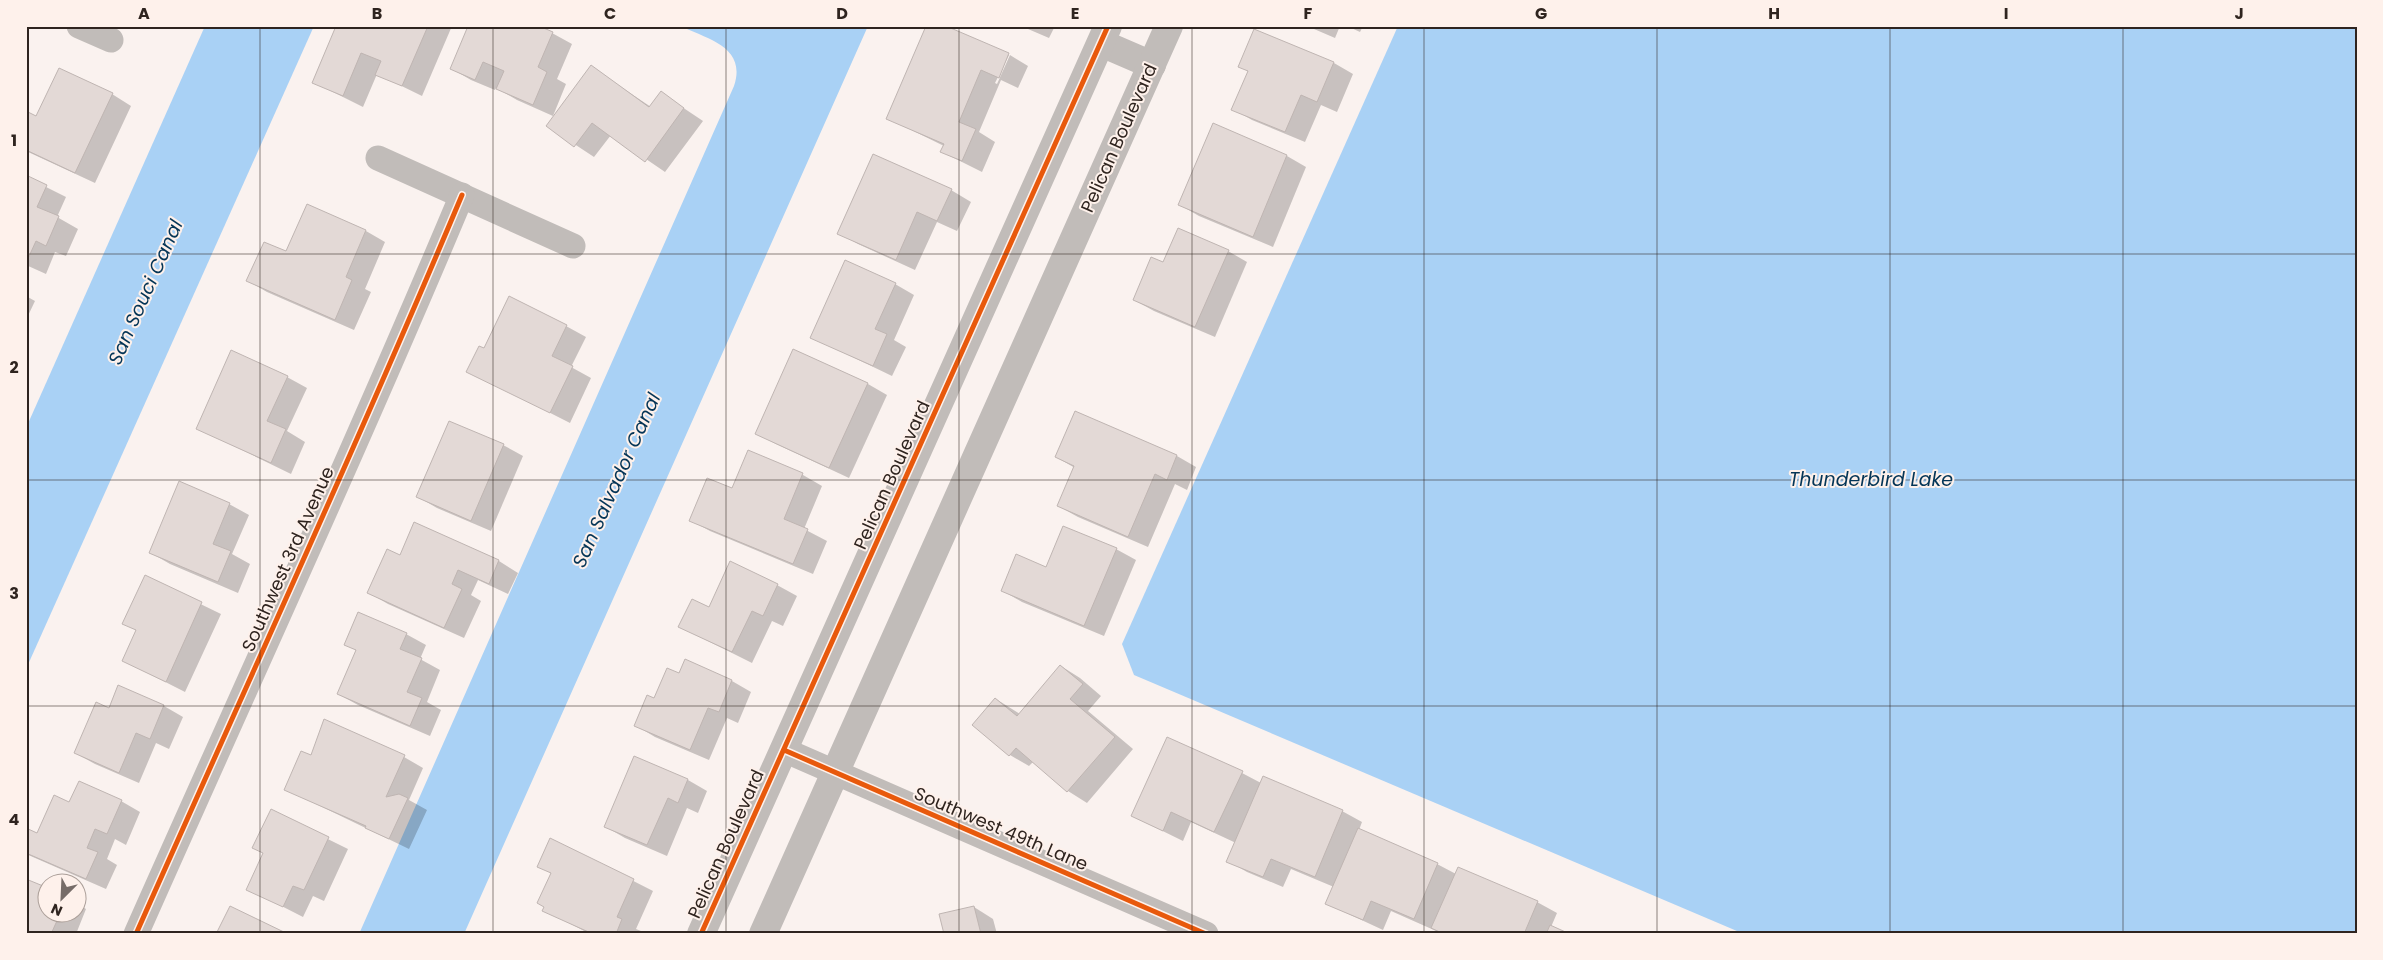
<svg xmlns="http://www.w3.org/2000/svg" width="2383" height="960" viewBox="0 0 2383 960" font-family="Poppins,sans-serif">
<rect width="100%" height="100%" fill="#faf2ef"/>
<g fill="#a9d1f5">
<polygon points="205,26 314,26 26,669 26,428"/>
<path d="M 680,26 L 868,26 L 464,934 L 359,934 L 734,86 C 747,47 708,39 680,26 Z"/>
<polygon points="1398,26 2357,26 2357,934 1744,934 1134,675 1122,644"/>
</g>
<g fill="#0003">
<polygon points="337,26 452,26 422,96 377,74 363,107 313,82"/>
<polygon points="943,26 1009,55 995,83 997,84 1010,55 1028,66 1018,88 1001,80 979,132 995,142 982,172 942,152 944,146 887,118"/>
<polygon points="1021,26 1055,26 1049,38"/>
<polygon points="1307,26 1340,26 1335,38"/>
<polygon points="1347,26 1363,26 1360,32"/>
<polygon points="1255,30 1334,63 1353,74 1337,112 1321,105 1305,142 1252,120 1233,109 1249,72 1240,66"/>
<polygon points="552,33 572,44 557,79 566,84 553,116 517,100 496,88 495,90 471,80 452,69"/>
<polygon points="591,67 651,107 661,93 703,121 665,172 611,135 594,157 547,126"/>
<polygon points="112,94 131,106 95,183 26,151 26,113 37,118"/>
<polygon points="1214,125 1287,156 1306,167 1273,247 1199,216 1180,205"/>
<polygon points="874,155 951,190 971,202 957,231 937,222 915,270 858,244 839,233"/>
<polygon points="26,177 66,197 57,217 78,229 66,256 55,252 46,274 26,265"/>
<polygon points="308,206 366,231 385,242 365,289 371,292 354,330 267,292 248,281 287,253"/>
<polygon points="1228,251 1247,262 1215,337 1154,311 1134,300 1164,264"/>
<polygon points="895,284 914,295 894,340 906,347 892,376 811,337"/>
<polygon points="26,296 35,301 26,320"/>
<polygon points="566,326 586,337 571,367 591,378 570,423 468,371 484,349"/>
<polygon points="794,351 868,384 887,395 849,478 776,444 756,433"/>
<polygon points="287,377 307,388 287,431 305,442 291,474 197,428"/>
<polygon points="1075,413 1177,456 1196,467 1187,490 1175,484 1148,547 1078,517 1058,506 1075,468 1056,457"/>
<polygon points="503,445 523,456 491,531 437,508 418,497"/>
<polygon points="749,452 803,475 822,486 804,529 827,541 813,574 710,531 690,520 733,490"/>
<polygon points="229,504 249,515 232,554 250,564 238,593 170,564 151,553"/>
<polygon points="415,524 499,561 518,573 508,594 478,580 471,595 481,601 464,638 388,604 369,593 400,557"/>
<polygon points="1116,549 1136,560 1104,636 1022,602 1003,591"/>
<polygon points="145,577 221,614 185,692 124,661 137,631 124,623"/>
<polygon points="777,585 797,596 783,626 772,621 752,663 680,627 709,608"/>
<polygon points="406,634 426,645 420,659 440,670 427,702 441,710 430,736 358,705 338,694 357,651 346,644"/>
<polygon points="685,661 732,681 751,692 738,723 727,718 709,760 655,737 635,725 655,700 679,674"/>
<polygon points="1061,666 1080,678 1101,696 1088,711 1133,749 1087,803 1068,791 1033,762 1029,766 1010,755 974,725 996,699 1020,714"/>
<polygon points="119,687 164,706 183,717 169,749 156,743 139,783 95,764 75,753 110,709"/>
<polygon points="312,756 404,757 423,768 409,800 427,810 409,849 285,789"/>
<polygon points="635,758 688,780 707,791 698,813 687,808 667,856 625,838 606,827"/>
<polygon points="1242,773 1261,783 1342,811 1362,822 1359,830 1437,864 1456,874 1537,902 1557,913 1551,927 1567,934 1443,934 1391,911 1383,930 1327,904 1334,887 1291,869 1283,887 1247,872 1228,861 1236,843 1191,822 1183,841 1132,816"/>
<polygon points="121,801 140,812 126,845 115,839 107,859 117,865 106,889 26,854 26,829 38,835 70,804"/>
<polygon points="271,811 348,849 324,901 313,896 303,917 248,889 264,854"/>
<polygon points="551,839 653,891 636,929 641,931 640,934 590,934 544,910 552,874 539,866"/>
<polygon points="78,904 86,909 76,934 26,934 48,912 78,912"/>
<polygon points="974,907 993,919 997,934 945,934"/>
</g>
<g fill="#e3d9d6" stroke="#bfb5b2">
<polygon points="336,26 428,26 402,86 375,75 381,61 361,53 343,96 312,83"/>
<polygon points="468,26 539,26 553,32 538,67 547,72 533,105 496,89 504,71 483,62 475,80 450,69"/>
<polygon points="926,26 946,26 1009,53 999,78 981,70 959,122 976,129 962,161 940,152 944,144 886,119"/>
<polygon points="1254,29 1334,62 1317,102 1301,95 1285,132 1231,110 1248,71 1238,67"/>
<polygon points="591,65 649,107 661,91 684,108 645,162 592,123 574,147 546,126"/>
<polygon points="59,68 113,93 75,173 26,150 26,111 36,116"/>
<polygon points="1213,123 1287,155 1253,237 1178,205"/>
<polygon points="873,154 952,189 937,221 917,212 896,260 837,234"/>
<polygon points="26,175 47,185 37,207 59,216 46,246 36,241 26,263"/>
<polygon points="307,204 366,230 346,277 352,280 335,320 246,281 264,242 286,251"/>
<polygon points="1178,228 1229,250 1195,327 1133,300 1151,257 1163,262"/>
<polygon points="845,260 896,283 875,329 887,334 873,366 810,338"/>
<polygon points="509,296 567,325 552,356 573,366 550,413 466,372 479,346 484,348"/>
<polygon points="793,349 868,383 829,468 755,434"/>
<polygon points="231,350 288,376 267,421 286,429 271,463 196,429"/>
<polygon points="1075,411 1177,455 1167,480 1155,474 1128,537 1057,506 1074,466 1055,457"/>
<polygon points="449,421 504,444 471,521 416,497"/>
<polygon points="748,450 803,473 784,519 808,529 793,564 689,521 707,478 732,488"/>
<polygon points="179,481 230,503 213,544 231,551 218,582 149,553"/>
<polygon points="414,522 499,560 489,584 458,570 452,584 462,589 444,628 367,593 387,549 400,555"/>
<polygon points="1063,526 1117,548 1084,626 1001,591 1016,554 1046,567"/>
<polygon points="730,561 778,584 763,616 752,611 732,652 678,627 692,599 709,607"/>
<polygon points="145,575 202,602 166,682 122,661 136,630 122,624"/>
<polygon points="358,612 407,633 400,649 422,658 407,692 422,698 410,726 337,694 356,650 344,645"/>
<polygon points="685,659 732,680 719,712 708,708 690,750 634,726 647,695 654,698 667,668 679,673"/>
<polygon points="1060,665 1083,684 1070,699 1115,737 1067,792 1016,748 1009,756 972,725 995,698 1017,716"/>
<polygon points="118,685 164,705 150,739 136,733 119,773 74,753 96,702 109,708"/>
<polygon points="324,719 405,755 386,797 399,794 408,798 389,839 365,828 366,826 284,790 301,751 311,755"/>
<polygon points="1167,737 1243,771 1214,832 1171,812 1163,831 1131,816"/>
<polygon points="634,756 688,779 678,803 668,798 647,845 604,827"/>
<polygon points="1263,776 1343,810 1315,877 1271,859 1263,877 1226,862"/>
<polygon points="79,781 122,800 107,834 95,829 87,848 98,852 86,879 26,853 26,828 37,833 54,795 69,802"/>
<polygon points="271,809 329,837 304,890 293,886 283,907 246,890 263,853 252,848"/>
<polygon points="1358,828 1438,863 1414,919 1371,901 1363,920 1325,904"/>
<polygon points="550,838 634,879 617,917 622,919 616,934 593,934 542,911 544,907 537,903 551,873 537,867"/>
<polygon points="1458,867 1538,901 1524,934 1444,934 1431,928"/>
<polygon points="26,879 48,888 48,912 61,912 51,934 26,934"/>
<polygon points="230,906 288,934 216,934"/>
<polygon points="974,906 981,934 944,934 939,914"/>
<polygon points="1550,925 1570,934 1546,934"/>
</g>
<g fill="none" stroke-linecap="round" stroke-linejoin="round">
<g stroke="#c1bcb9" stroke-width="25">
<polyline points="79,26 111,40"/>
<polyline points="378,158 573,246"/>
<polyline points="784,750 1206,934"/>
<path d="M 136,934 C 245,688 358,443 462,195"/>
</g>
<g stroke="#c1bcb9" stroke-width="28">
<polyline points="1101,43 1152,65"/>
<polyline points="701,934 1108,26"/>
<polyline points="763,934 1169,26"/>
</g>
<defs>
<g id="cycleway">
<polyline points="784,750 1206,934"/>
<path d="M 136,934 C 245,688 358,443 462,195"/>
<polyline points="701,934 1108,26"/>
</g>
</defs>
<use href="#cycleway" stroke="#fef1eb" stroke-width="8"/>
<use href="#cycleway" stroke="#e8590c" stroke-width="5"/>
</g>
<path fill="none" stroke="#2f241f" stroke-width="1" stroke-opacity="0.55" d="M 260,26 L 260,934M 493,26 L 493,934M 726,26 L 726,934M 959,26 L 959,934M 1192,26 L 1192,934M 1424,26 L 1424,934M 1657,26 L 1657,934M 1890,26 L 1890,934M 2123,26 L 2123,934M 26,254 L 2357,254M 26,480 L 2357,480M 26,706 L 2357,706"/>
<g text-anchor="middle" stroke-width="4" stroke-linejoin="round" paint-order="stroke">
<g font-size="18" fill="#2f241f" stroke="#fef1eb">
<text transform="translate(1119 138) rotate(-66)" y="6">Pelican Boulevard</text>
<text transform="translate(892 475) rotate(-66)" y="6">Pelican Boulevard</text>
<text transform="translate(288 559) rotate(-66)" y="6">Southwest 3rd Avenue</text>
<text transform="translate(1001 829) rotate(23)" y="6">Southwest 49th Lane</text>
<text transform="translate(726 844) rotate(-66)" y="6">Pelican Boulevard</text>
</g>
<g font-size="19" font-style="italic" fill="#043557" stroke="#fef1eb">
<text transform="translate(145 292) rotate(-66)" y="7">San Souci Canal</text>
<text x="1871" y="486">Thunderbird Lake</text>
<text transform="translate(616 480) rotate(-66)" y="7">San Salvador Canal</text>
</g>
</g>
<rect width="2383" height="960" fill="none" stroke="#fef1eb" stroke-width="55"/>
<g transform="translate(62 898) rotate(204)"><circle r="24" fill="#fef1eb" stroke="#ab9f99"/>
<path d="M0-4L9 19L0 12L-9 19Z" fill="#766c68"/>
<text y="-8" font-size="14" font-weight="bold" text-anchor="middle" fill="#2f241f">N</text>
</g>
<rect x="28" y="28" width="2328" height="904" fill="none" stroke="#2f241f" stroke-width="2"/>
<g font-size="16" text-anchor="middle" font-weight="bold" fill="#2f241f">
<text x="144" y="19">A</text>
<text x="377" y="19">B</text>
<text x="610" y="19">C</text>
<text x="842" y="19">D</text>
<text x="1075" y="19">E</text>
<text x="1308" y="19">F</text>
<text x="1541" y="19">G</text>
<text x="1774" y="19">H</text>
<text x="2006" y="19">I</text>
<text x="2239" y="19">J</text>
<text x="14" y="146">1</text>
<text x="14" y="373">2</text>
<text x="14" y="599">3</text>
<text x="14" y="825">4</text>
</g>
</svg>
